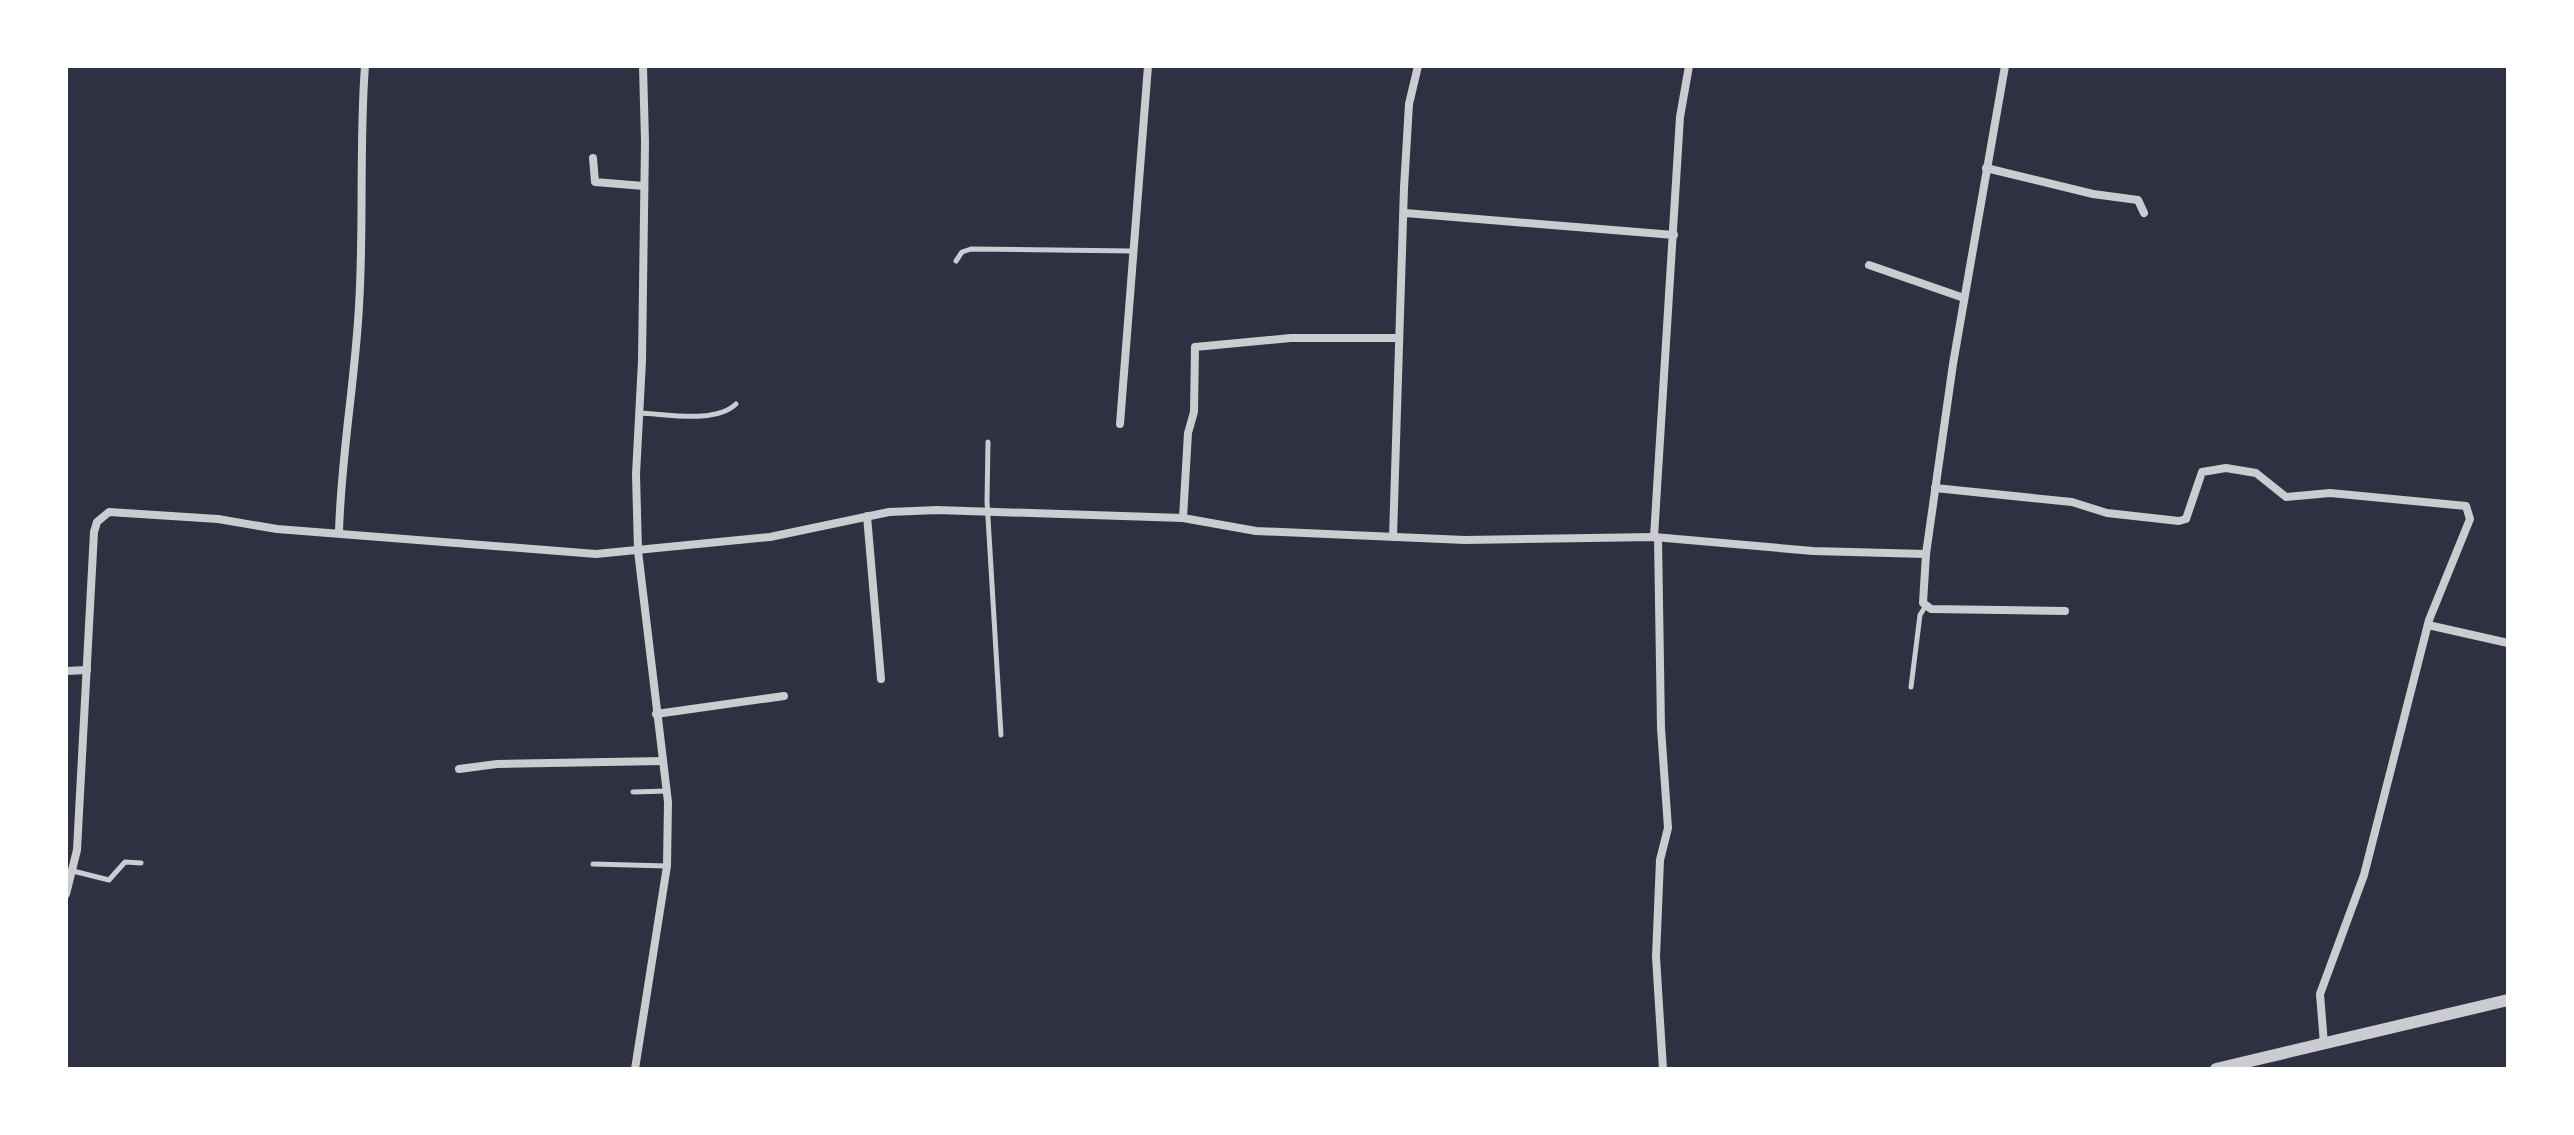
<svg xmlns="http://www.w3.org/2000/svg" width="2574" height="1135" viewBox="0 0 2574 1135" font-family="Bitter,serif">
<rect width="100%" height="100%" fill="#2d3142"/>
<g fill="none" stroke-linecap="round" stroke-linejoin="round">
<g stroke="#caccd0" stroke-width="5">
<polyline points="956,261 962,252 971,249 1132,251"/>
<path d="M 640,413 C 667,414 715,424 736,404"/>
<polyline points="988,442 987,501 1001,735"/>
<polyline points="1911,687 1920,615 1925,607"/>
<polyline points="633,792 667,791"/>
<polyline points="593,864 667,866"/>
<polyline points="73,871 109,880 125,862 141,863"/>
</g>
<g stroke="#caccd0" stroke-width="8">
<polyline points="2005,66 1953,364 1926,554 1923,603 1931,609 2065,611"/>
<polyline points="593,158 595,182 644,186"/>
<polyline points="1986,168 2093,194 2138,200 2144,213"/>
<polyline points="1405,213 1674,235"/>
<polyline points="1869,265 1964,298"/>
<polyline points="1120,424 1148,66"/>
<polyline points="1935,488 2072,502 2107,513 2179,521 2186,519 2202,472 2226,468 2256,473 2286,497 2330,493 2466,506 2470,519 2429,620 2364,875 2320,994 2324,1044"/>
<polyline points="867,516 881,679"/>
<polyline points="1183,518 1188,433 1194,412 1195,347 1291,338 1399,338"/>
<path d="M 339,532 C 341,456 355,382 359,306 C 364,226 359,145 365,66"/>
<polyline points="1393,537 1404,188 1409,104 1418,66"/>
<polyline points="1654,537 1680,117 1689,66"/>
<polyline points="1658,538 1661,728 1668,828 1660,860 1656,957 1663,1069"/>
<polyline points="2428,625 2508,643"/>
<polyline points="66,671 87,670"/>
<polyline points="656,714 784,696"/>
<polyline points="459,769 497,764 663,761"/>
<polyline points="66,894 77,850 94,532 97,522 109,512 218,519 277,529 596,554 770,537 889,512 937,510 1183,518 1256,531 1465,540 1654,537 1813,551 1926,554"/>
<polyline points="635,1069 667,866 668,802 638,551 636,474 642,361 645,142 643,66"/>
</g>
<polyline stroke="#caccd0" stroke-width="12" points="2216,1069 2508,1000"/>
</g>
<rect width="2574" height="1135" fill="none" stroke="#ffffff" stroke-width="136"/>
</svg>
